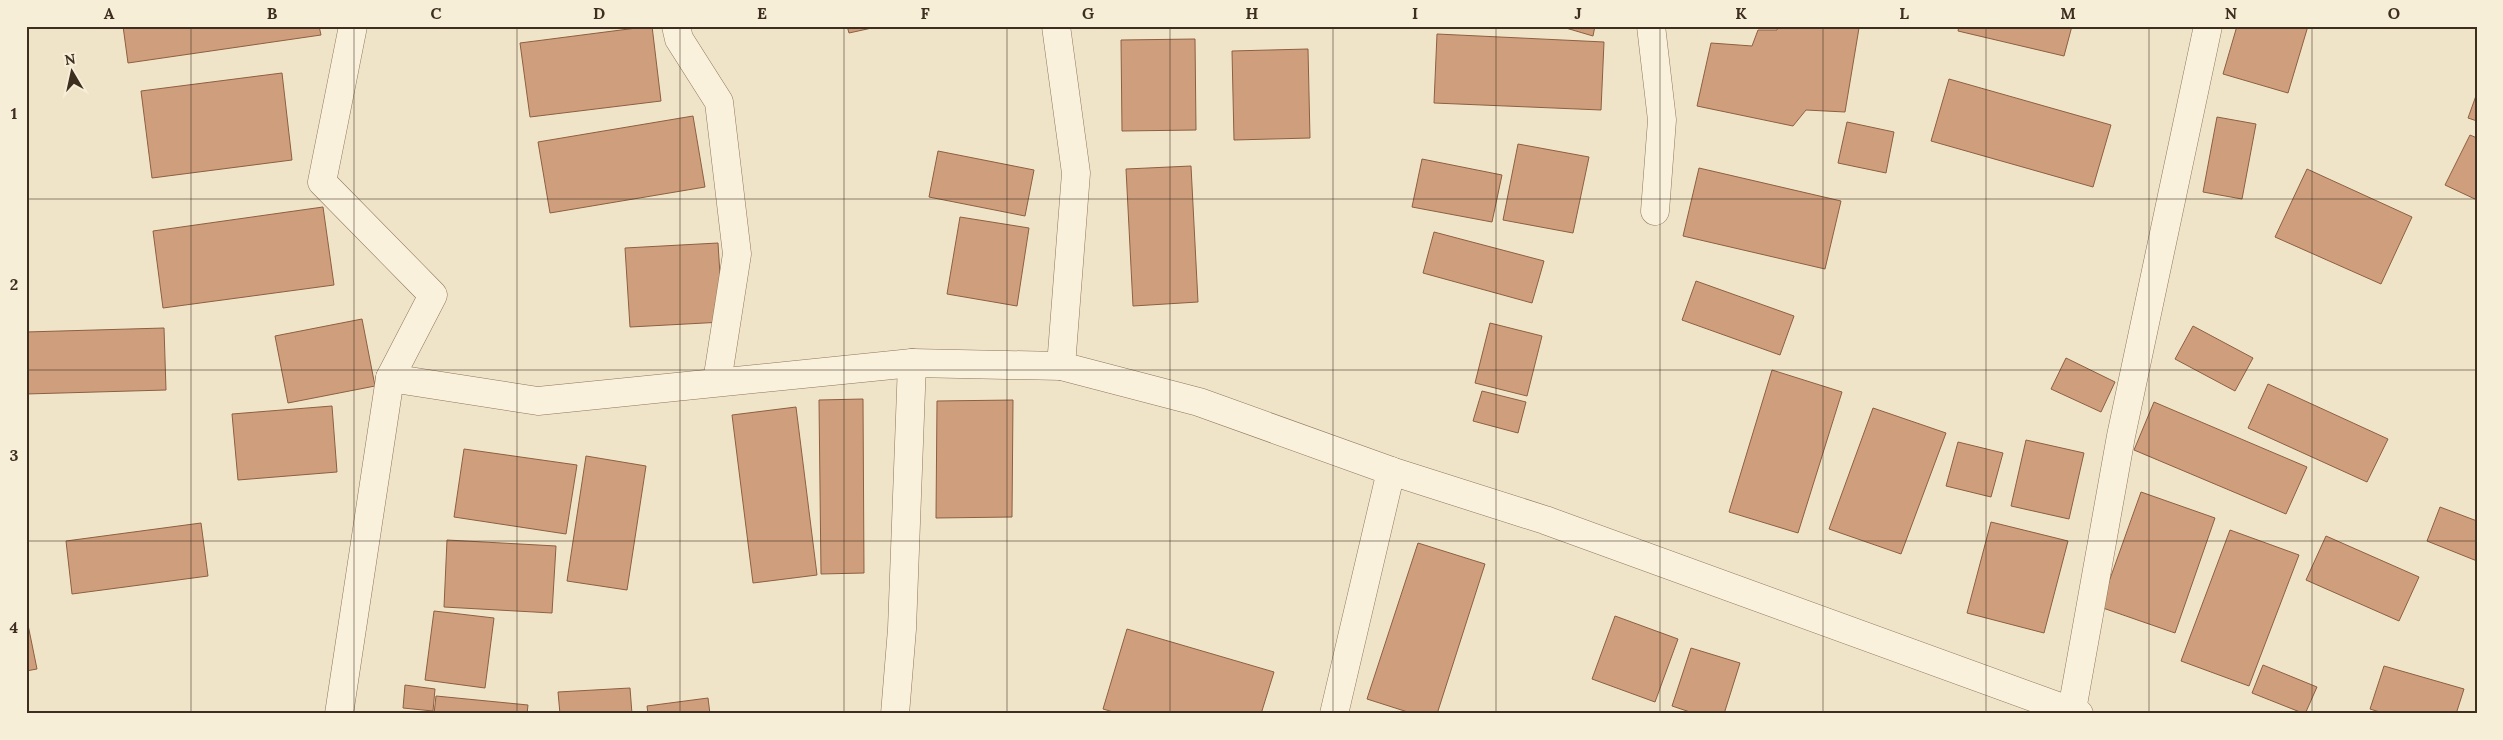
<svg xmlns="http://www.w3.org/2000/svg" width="2503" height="740" viewBox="0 0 2503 740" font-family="Lora,serif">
<rect width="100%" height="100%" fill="#f0e4c8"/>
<g fill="#cf9f7d" stroke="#8d5f41">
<polygon points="123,26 319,26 321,35 128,63"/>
<polygon points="652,26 661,101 530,117 520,43"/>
<polygon points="847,26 881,26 849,33"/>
<polygon points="1559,26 1595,26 1593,36"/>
<polygon points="1778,26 1849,26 1859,28 1845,112 1806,110 1793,126 1697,106 1711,43 1752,46 1758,30 1777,30"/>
<polygon points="1959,26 2072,26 2064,56 1958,31"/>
<polygon points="2237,26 2308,26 2288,93 2223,74"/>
<polygon points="1437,34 1604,42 1601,110 1434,103"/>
<polygon points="1195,39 1196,130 1122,131 1121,40"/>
<polygon points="1308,49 1310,138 1234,140 1232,51"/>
<polygon points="282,73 292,160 152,178 141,91"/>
<polygon points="1949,79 2111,125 2093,187 1931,141"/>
<polygon points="2477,93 2477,121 2468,118"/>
<polygon points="693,116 705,187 550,213 538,142"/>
<polygon points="2217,117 2256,124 2242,199 2203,192"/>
<polygon points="1847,122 1894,132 1886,173 1838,163"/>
<polygon points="2470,135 2477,138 2477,200 2445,185"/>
<polygon points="1518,144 1589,157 1573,233 1503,220"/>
<polygon points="938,151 1034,170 1025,216 929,197"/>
<polygon points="1422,159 1502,175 1492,222 1412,207"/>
<polygon points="1191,166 1198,302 1133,306 1126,169"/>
<polygon points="1699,168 1841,201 1825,269 1683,236"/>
<polygon points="2307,169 2412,217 2381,284 2275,237"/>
<polygon points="323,207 334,285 163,308 153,231"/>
<polygon points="960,217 1029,228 1017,306 947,294"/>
<polygon points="1434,232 1544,261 1532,303 1423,273"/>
<polygon points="718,243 723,322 630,327 625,248"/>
<polygon points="1696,281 1794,316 1780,355 1682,320"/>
<polygon points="362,319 375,386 288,403 275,336"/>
<polygon points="1490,323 1542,336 1527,396 1475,383"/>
<polygon points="2193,326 2253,358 2235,391 2175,359"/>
<polygon points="164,328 166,390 26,394 26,332"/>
<polygon points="2066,358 2115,382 2101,412 2051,389"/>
<polygon points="1772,370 1842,392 1798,533 1729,512"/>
<polygon points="2268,384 2388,439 2367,482 2248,428"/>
<polygon points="1482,391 1526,402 1518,433 1473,421"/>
<polygon points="863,399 864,573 821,574 819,400"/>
<polygon points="1013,400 1012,517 936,518 937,401"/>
<polygon points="2154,402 2307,467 2286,514 2134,450"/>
<polygon points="332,406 337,472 238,480 232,414"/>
<polygon points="796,407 817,575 753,583 732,415"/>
<polygon points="1873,408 1946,433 1901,554 1829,529"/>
<polygon points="2026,440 2084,453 2069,519 2011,506"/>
<polygon points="1958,442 2003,453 1991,497 1946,486"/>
<polygon points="464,449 577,465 566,534 454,517"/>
<polygon points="586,456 646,466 627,590 567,581"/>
<polygon points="2141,492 2215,518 2175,633 2100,607"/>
<polygon points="2440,507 2477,521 2477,561 2427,541"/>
<polygon points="1991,522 2068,541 2044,633 1967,613"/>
<polygon points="201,523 208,576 72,594 66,541"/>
<polygon points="2230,530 2299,555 2249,686 2181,661"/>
<polygon points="2326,536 2419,577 2399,621 2306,580"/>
<polygon points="447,540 556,546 552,613 444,607"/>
<polygon points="1418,543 1485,564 1437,714 1414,714 1367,699"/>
<polygon points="434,611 494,618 485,688 425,680"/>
<polygon points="26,615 37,669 26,671"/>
<polygon points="1615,616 1678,639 1655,702 1592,679"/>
<polygon points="1127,629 1274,672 1261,714 1120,714 1103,709"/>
<polygon points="1691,648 1740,663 1724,714 1696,714 1672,706"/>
<polygon points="2263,665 2317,687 2305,714 2252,693"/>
<polygon points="2384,666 2464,689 2456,714 2386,714 2370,709"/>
<polygon points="405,685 435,689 433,711 403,708"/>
<polygon points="630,688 632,714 560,714 558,692"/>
<polygon points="436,696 528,705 527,714 434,714"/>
<polygon points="708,698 710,714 648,714 647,706"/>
</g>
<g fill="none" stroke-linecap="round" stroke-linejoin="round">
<defs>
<g id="minor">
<polyline points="676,26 679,39 719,102 737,254 717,382"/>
<polyline points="1056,26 1076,173 1061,366"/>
<polyline points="1651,26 1662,120 1655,211"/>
<polyline points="390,378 538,401 912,363 1061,366 1199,402 1391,471 1545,520 2079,714"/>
<polyline points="339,714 390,378 433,295 322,182 353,26"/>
<polyline points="895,714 902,629 912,363"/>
<polyline points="1334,714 1391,471"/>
<polyline points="2065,714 2072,710 2121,436 2208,26"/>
</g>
</defs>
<use href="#minor" stroke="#8d765c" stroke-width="29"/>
<use href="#minor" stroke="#faf1dc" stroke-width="28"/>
</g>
<path fill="none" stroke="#3d2e20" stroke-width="1" stroke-opacity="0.55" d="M 191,26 L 191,714M 354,26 L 354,714M 517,26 L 517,714M 680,26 L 680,714M 844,26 L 844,714M 1007,26 L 1007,714M 1170,26 L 1170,714M 1333,26 L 1333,714M 1496,26 L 1496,714M 1660,26 L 1660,714M 1823,26 L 1823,714M 1986,26 L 1986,714M 2149,26 L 2149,714M 2312,26 L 2312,714M 26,199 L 2477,199M 26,370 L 2477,370M 26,541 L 2477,541"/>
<rect width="2503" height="740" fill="none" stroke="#f7eed8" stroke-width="55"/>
<g transform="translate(72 72) rotate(351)" stroke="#f7eed8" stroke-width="4" paint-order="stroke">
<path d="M0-4L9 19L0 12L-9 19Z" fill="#3d2e20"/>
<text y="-8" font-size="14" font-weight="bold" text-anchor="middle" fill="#3d2e20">N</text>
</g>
<rect x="28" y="28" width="2448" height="684" fill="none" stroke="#3d2e20" stroke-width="2"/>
<g font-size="16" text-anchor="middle" font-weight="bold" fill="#3d2e20">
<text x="109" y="19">A</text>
<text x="272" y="19">B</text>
<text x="436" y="19">C</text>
<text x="599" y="19">D</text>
<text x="762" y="19">E</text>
<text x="925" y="19">F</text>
<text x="1088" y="19">G</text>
<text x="1252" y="19">H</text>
<text x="1415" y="19">I</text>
<text x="1578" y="19">J</text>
<text x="1741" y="19">K</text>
<text x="1904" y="19">L</text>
<text x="2068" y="19">M</text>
<text x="2231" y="19">N</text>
<text x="2394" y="19">O</text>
<text x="14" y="119">1</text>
<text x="14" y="290">2</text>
<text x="14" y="461">3</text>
<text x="14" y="633">4</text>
</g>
</svg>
